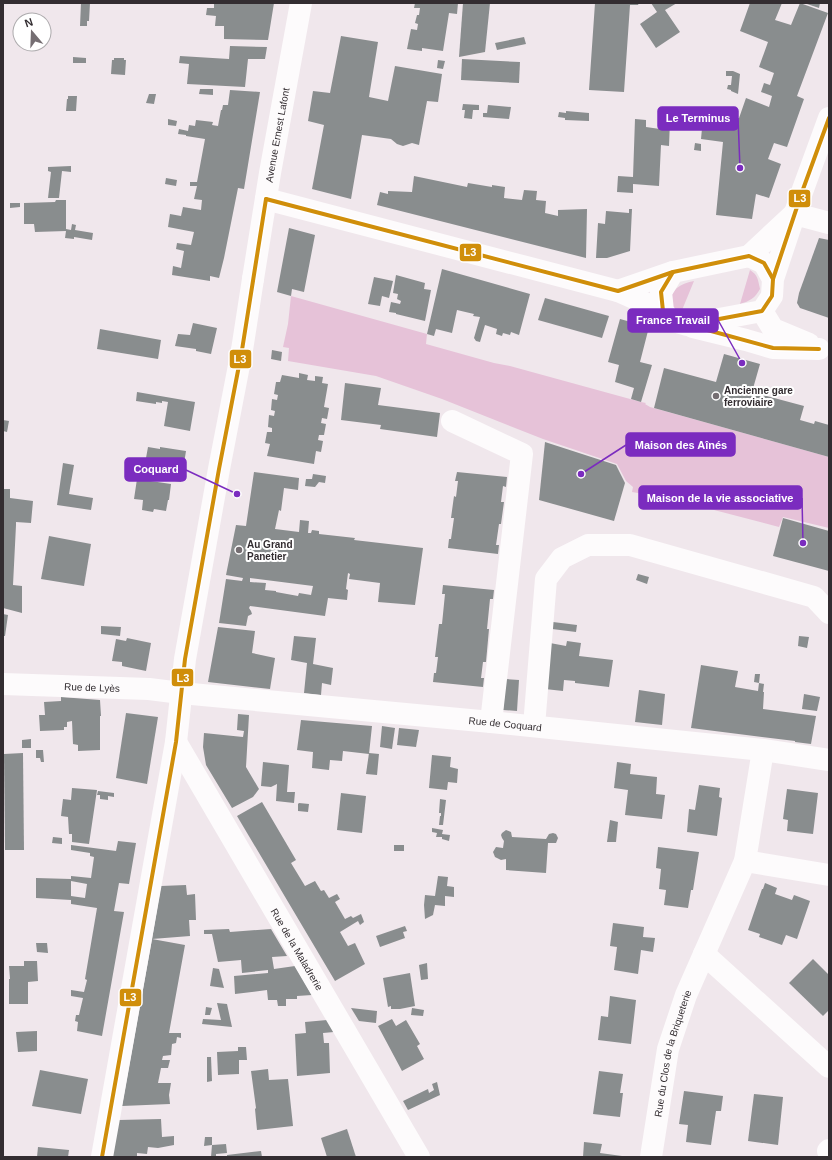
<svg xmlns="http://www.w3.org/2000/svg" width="832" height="1160" viewBox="0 0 832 1160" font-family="Helvetica,sans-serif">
<rect width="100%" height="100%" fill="#f0e7ec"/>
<g fill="#e6c2d8">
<path d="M 750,270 C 758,275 758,280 760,289 C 755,298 750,301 740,304 Z"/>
<path d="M 694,281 L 680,315 C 677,312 673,308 672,304 C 668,290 682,283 694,281 Z"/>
<polygon points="291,296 427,334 426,344 494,363 510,366 641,402 646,403 645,404 650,407 829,457 829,528 783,517 779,527 672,499 632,492 633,487 626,481 617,464 543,439 442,399 376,376 288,361 289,348 283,347 288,324"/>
</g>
<g fill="#898d8e" fill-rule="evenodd">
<polygon points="81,3 90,3 89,21 87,21 87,26 80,26"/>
<polygon points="214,3 274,3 268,40 224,39 224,26 215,26 216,16 206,15 207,8 214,8"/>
<polygon points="415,3 458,3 457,14 449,13 443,51 422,48 422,51 407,49 411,29 417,30 418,24 415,23 417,15 419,15 420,8 414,8"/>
<polygon points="463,3 490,3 485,52 459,57"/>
<polygon points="595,3 639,3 638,5 630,5 624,92 589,90"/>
<polygon points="651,3 677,3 665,10 680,32 656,48 640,24 657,12"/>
<polygon points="750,3 782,3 775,20 791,25 800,3 828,13 797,96 804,99 787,147 774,143 768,159 781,164 769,198 756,194 752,219 716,215 723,142 701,139 703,118 738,121 746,98 769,107 772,96 761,92 764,83 770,85 774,73 759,67 768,42 740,31"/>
<polygon points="804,3 820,3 819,8"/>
<polygon points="341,36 378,42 369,97 388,101 395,66 442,74 438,102 427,101 419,145 412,143 403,146 397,144 391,139 362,135 351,199 312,189 324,125 308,121 313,91 330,93"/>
<polygon points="524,37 526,44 497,50 495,43"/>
<polygon points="230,46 267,47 265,59 248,59 245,87 187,84 189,64 179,63 180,56 229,59"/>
<polygon points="73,57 86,58 86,63 73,63"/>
<polygon points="114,58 124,58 124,60 126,60 125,75 111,74 112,60 114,60"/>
<polygon points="462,59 520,62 519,83 461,80"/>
<polygon points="438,60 445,61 443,69 437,68"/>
<polygon points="726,71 733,71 740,74 738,94 731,91 731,90 727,89 728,85 731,85 732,76 726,76"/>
<polygon points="200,89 213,89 213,95 199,94"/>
<polygon points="230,90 260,92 244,189 238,188 224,258 219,278 210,276 210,281 172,275 173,266 181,268 184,251 176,249 177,243 191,245 194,232 168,227 170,214 181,216 183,207 201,210 202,200 194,199 197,186 190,186 190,182 197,182 205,139 186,136 186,135 178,134 179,129 188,131 189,125 195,126 196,120 213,122 212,125 218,126 221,110 222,110 223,105 228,105"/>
<polygon points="149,94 156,94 154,104 146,103"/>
<polygon points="68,96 77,96 76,111 66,111 67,99 68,99"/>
<polygon points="463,104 479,105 479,110 473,110 472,119 464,118 465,110 462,110"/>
<polygon points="488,105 511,107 509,119 483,117 483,113 487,113"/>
<polygon points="566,111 589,113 589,121 565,120 565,118 558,117 559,112 566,113"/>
<polygon points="168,119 177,121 176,126 168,125"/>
<polygon points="635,119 646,120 646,127 660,129 661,121 670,121 669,146 661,145 659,186 633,184 633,193 617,192 618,176 633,177"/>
<polygon points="695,143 701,144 701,151 694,150"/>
<polygon points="71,166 71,172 62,171 59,198 48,198 51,172 48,171 48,167"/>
<polygon points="414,176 467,187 468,183 492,187 492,185 505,187 504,198 522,200 524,190 537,191 536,200 546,201 545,213 558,216 558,210 587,209 586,258 377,205 380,192 388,194 388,191 412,192"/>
<polygon points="166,178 177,180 176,186 165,184"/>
<polygon points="56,200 66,200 66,229 71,230 72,224 76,225 75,230 93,233 92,240 74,237 74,239 65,238 66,231 35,232 34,224 24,224 24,203 55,202"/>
<polygon points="10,203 20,203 20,207 10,208"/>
<polygon points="629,209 632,209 630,251 607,258 596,258 598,223 605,224 606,211 629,213"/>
<polygon points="289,228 315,235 304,292 292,289 291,296 277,292"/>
<polygon points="819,238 829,240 829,318 800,308 797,303 799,293"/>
<polygon points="442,269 530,294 519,335 511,332 510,335 503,333 502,336 496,334 497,329 485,325 480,342 476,341 474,338 480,317 473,316 474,314 457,310 452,333 436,329 434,336 427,334"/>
<polygon points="396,275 425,283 424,289 431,290 425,321 396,314 396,313 389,312 391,302 400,304 401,301 397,299 398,294 393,293"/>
<polygon points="374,277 393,281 389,298 382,296 380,306 368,304"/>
<polygon points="545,298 609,316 602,338 538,320"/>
<polygon points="620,319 649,327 640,362 652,365 641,402 631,399 634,388 615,382 619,365 608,362"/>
<polygon points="193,323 217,328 211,354 196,351 196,349 175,346 178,334 190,335"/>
<polygon points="100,329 161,340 158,359 97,349"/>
<polygon points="272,350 282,352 281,361 271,359"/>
<polygon points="724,354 760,364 752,392 804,406 800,420 814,424 815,421 829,425 829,457 654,408 664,368 716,382"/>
<polygon points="299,373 308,375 307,380 315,381 315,376 323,377 322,383 328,384 324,407 329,408 327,419 322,418 321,423 326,424 324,435 319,435 318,440 323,441 321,452 316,451 314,464 267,456 270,444 265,443 267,432 272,432 272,428 268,427 269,415 274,416 275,411 271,410 272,399 277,400 278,395 274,394 276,382 280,382 282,375 299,378"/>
<polygon points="345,383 381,388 378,405 440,413 437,437 380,429 381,425 341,420"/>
<polygon points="137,392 195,402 190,431 164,426 168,402 162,401 162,403 156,402 156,404 136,401"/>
<polygon points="3,420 9,421 7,432 3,431"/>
<polygon points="545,442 616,465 625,483 614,521 539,500"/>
<polygon points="148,447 160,449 160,447 186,451 181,482 138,475 140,468 144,469"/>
<polygon points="63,463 74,465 69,494 93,498 91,510 57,505"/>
<path d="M 254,472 L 299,478 L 298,490 L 284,488 L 281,511 L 279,510 L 275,529 L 299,532 L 300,520 L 309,521 L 308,533 L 311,533 L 312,530 L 319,531 L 319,534 L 355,538 L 354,540 L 423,548 L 415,605 L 378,602 L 380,583 L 349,579 L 350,574 L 348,573 L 346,589 L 348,590 L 347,600 L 328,598 L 325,616 L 250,606 L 249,608 L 251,611 L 252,614 L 248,616 L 246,626 L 219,623 L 226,579 L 242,581 L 243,578 L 226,575 L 236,525 L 246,526 ZM 250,578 L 313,586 L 311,595 L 299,593 L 298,596 L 276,592 L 276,591 L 265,590 L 266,583 L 250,582 Z"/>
<polygon points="457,472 507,477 506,487 503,486 501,502 504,502 501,524 499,524 496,545 499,545 498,554 448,548 449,539 451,539 454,518 451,518 454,496 456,497 458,481 455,481"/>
<polygon points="313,474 326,476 325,483 319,482 315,487 305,486 306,479 312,479"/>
<polygon points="137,479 171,484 169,500 168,500 166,511 154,509 153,512 142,510 143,500 134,499"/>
<polygon points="3,489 10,489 10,498 33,501 31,523 16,522 16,525 13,585 22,586 22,613 3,608"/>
<polygon points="783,518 829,531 829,571 773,556"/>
<polygon points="49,536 91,544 84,586 41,579"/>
<polygon points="638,574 649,577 647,584 636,580"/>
<polygon points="443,585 494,590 493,599 490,599 487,629 489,629 486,662 483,662 481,678 484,678 483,687 433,682 434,673 436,673 438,657 435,657 439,624 442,624 445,594 442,594"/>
<polygon points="3,614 8,615 5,636 3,636"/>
<polygon points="553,622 577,625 576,632 552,629"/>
<polygon points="101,626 121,627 120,636 101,634"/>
<polygon points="218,627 255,631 252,653 275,658 270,689 208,682"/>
<polygon points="294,636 316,638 313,664 333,668 331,685 322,683 321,695 304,693 307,663 291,660"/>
<polygon points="799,636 809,637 807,648 798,646"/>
<polygon points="127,638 151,643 146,671 122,666 122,662 112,661 116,639 126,641"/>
<polygon points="567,641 581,643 579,656 613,660 609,687 575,683 575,681 564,680 563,691 545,689 550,643 566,646"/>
<polygon points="701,665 738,671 735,687 758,691 759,683 754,682 755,674 760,674 759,683 764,684 763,692 764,692 763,709 816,716 811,744 795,742 795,741 691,728"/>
<polygon points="506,679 519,680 517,711 503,710"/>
<polygon points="639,690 665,694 662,725 635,722"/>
<polygon points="804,694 820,697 817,711 802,709"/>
<polygon points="61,697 100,700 101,716 100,716 100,750 78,751 78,745 73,744 72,721 67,722 67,727 64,727 64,730 40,731 39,715 45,715 44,702 61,701"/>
<polygon points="126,713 158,717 147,784 116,778"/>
<polygon points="238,714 249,715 246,767 259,789 253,797 232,808 206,765 203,747 204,733 243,737 244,731 237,730"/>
<polygon points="301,720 372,726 369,754 343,751 342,761 330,760 329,770 312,768 313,752 297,750"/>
<polygon points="382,726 395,728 392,749 380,747"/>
<polygon points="399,728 419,730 416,747 397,745"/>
<polygon points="31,739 31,748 22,748 22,740"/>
<polygon points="36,750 43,750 44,762 41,762 40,758 36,758"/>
<polygon points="23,753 24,850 5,850 4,754"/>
<polygon points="369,753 379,754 377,775 366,774"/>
<polygon points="432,755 451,757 450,767 458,769 457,783 448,782 447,790 429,788"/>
<polygon points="263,762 289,765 287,792 295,792 294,803 276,801 277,784 271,787 261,786"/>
<polygon points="617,762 631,764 630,774 657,777 656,794 665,795 662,819 625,815 628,790 614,788"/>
<polygon points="699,785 720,788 719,797 722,798 717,836 687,832 689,809 695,810"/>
<polygon points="72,788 97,790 89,844 72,842 72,834 69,834 68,817 61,816 63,799 71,800"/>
<polygon points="787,789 818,793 813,834 787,831 788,820 783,819"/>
<polygon points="98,791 114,793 114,797 108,796 108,800 100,799 100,795 97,795"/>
<polygon points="341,793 366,796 362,833 337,830"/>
<polygon points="440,799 446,800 443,825 439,825 440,816 441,816 441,813 439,813"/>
<polygon points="262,802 296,860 291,863 305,886 315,881 321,891 324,890 329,898 337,894 340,899 335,902 345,919 351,916 353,918 361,914 363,919 364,922 360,925 358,921 340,932 348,946 355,943 365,964 335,981 237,816"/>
<polygon points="299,803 309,804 308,812 298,811 298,804"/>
<polygon points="610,820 618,822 616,842 607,842"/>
<polygon points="432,828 443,830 442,834 450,835 449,841 442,839 442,837 436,837 437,833 432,832"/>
<polygon points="506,830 511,832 512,837 546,839 549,834 553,833 556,834 558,838 556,843 548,843 546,873 506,870 506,859 501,860 495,857 493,852 496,847 503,848 504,841 502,838 501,835 502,833"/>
<polygon points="53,837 62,838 62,844 52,843"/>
<path d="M 118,841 L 136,843 L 129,884 L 119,883 L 114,911 L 124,912 L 102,1036 L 77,1031 L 78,1022 L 75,1021 L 76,1015 L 79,1015 L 83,998 L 71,996 L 71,990 L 84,992 L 87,980 L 85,979 L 97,908 L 71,904 L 71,900 L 36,898 L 36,878 L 71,879 L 71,876 L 91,878 L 94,857 L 90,856 L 90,853 L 71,850 L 71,845 L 116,851 ZM 71,881 L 87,884 L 85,898 L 71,896 Z"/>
<rect x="394" y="845" width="10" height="6"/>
<polygon points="658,847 699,852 693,890 691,890 688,908 664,905 666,890 659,889 661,869 656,868"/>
<polygon points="438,876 448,877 447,886 454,887 454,897 445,896 445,906 435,905 433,915 425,919 424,905 425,895 435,896"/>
<polygon points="765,883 777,888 775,894 792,900 794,895 810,901 797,939 786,935 782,945 759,937 760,934 748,930 762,889 763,889"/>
<polygon points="186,885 187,895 195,894 196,920 189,920 190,936 152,939 161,886"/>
<polygon points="613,923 644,927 643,937 655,938 653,952 641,950 638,974 614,970 617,947 610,946"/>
<polygon points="405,926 407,931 403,932 405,938 380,947 376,936"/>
<polygon points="229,929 230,932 271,929 287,956 272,957 274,969 295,966 312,995 297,996 297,999 286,999 286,1006 278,1006 277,1000 268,1000 267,990 235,994 234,976 268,973 268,970 242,973 241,960 218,962 212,934 204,934 204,930"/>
<polygon points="152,939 185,945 169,1033 181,1033 181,1038 177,1037 176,1043 172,1044 171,1055 163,1056 162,1060 170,1060 168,1068 161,1068 158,1083 171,1083 169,1095 170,1104 122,1106"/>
<polygon points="36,943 47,943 48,953 37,952"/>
<polygon points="813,959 829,975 829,1010 823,1016 789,983"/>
<polygon points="24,961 37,961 38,981 28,982 28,1004 9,1004 9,979 10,979 9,966 24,966"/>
<polygon points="427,963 428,979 421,980 419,965"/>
<polygon points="213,968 219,969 224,988 210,986"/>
<polygon points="410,973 415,1006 400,1009 391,1009 391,1006 388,1007 383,978"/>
<polygon points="610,996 636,1000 631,1044 598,1040 601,1016 608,1017"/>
<polygon points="217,1003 227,1004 232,1027 202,1024 203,1019 221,1020"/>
<polygon points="206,1007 212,1008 210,1015 205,1015"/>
<polygon points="351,1008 377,1011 376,1023 359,1021"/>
<polygon points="412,1008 424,1010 423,1016 411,1015"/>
<polygon points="392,1019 396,1026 406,1020 420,1044 417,1046 424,1059 402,1071 378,1026"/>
<polygon points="327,1020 334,1032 323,1033 324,1043 329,1043 330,1073 297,1076 295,1034 306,1033 305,1022"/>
<polygon points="37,1031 37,1051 18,1052 16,1032"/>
<polygon points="238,1047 246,1047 247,1060 239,1060 239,1074 218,1075 217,1052 238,1051"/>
<polygon points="207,1057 211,1057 212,1081 207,1082"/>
<polygon points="268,1069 269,1080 288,1079 293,1126 257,1130 255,1109 256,1108 251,1071"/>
<polygon points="40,1070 88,1079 81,1114 32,1106"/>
<polygon points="599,1071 623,1074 620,1093 623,1093 620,1117 593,1114"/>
<polygon points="437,1082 440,1095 408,1110 403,1101 428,1089 429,1093 434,1090 432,1084"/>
<polygon points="684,1091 723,1096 721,1111 716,1111 711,1145 686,1142 688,1125 679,1124"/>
<polygon points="754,1094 783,1097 778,1145 748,1141"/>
<polygon points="161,1119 162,1137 174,1136 174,1145 158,1148 148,1147 147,1154 137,1153 137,1157 112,1157 119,1120"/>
<polygon points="347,1129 356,1157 327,1157 321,1138"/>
<polygon points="205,1137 212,1137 212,1145 226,1144 227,1153 216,1154 216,1157 211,1157 212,1145 204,1146"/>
<polygon points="584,1142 602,1144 600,1153 622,1156 622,1157 583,1157"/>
<polygon points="38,1147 69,1150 68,1157 37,1157"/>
<polygon points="261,1151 262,1157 227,1157 227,1155"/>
</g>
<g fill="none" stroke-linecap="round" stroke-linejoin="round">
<g stroke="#fdfbfc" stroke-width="22">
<polyline points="266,199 618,291 663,311"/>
<polyline points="795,214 829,223"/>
<polyline points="749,256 794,214"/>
<polyline points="773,279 764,263 749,256 673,272 661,292 663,311 670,320 687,325 762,311 772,296 773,279 802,192 829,118"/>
<polyline points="618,291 673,272"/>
<polyline points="762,311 773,329 809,344"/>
<polyline points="693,327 746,340 773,348 819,349"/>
<polyline points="242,350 253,279"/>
<polyline points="452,421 522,454 491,722"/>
<path id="s1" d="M 3,684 L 149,689 L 181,693 L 491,722 L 763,750 L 829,760"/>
<polyline points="534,726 546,579 562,558 588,545 630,545 814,597 829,613"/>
<path id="s2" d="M 176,742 L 419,1157"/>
<polyline points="745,861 829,875"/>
<polyline points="704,954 829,1067"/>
<polyline points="828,1151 829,1150"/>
<path id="s3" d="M 651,1157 L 668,1049 L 686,995 L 745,861 L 763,750"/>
</g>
<g stroke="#fdfbfc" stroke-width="22">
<path id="s4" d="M 253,279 L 270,173 L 301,3"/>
<polyline points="102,1157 176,742 185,659 219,469 242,350"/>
</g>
<defs>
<g id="bus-1">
<polyline points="266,199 618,291 673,272"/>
<polygon points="749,256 764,263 773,279 772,296 762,311 687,325 670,320 663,311 661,292 673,272"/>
<polyline points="773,279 802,192 829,118"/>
<polyline points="700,328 773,348 819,349"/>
<polyline points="102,1157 176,742 185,659 219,469 242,350 266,199"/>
</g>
</defs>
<use href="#bus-1" stroke="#fff" stroke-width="7"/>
<use href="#bus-1" stroke="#d08e0a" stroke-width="4"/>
</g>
<g fill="#756e72" stroke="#fff" stroke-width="1.5">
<circle cx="716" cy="396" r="4"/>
<circle cx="239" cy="550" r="4"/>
</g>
<g text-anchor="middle" stroke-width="4" stroke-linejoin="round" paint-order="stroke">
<g font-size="10" fill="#332d31" stroke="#fff">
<text dy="4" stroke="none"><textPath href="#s4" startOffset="146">Avenue Ernest Lafont</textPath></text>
<text dy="4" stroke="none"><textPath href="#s1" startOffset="89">Rue de Lyès</textPath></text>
<text dy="4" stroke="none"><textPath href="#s1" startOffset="504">Rue de Coquard</textPath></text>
<text dy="4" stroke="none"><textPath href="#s2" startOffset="240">Rue de la Maladrerie</textPath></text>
<text dy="4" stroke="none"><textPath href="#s3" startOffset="106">Rue du Clos de la Briqueterie</textPath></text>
</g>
<g font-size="10" font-weight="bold" fill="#332d31" stroke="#fff" text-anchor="start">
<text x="724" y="394">Ancienne gare<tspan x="724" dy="12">ferroviaire</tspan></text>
<text x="247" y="548">Au Grand<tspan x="247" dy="12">Panetier</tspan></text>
</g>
</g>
<path fill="none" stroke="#7b2cbf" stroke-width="1.5" d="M740 168L738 118M742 363L718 320M581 474L626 445M237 494L186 470M803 543L802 498"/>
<g fill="#7b2cbf" stroke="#fff" stroke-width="1.5">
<circle cx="740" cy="168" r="4"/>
<circle cx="742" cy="363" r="4"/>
<circle cx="581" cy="474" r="4"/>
<circle cx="237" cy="494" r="4"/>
<circle cx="803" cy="543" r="4"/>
</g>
<g fill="#7b2cbf" stroke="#7b2cbf" stroke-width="1.5">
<rect x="658" y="107" width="80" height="23" rx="4"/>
<rect x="628" y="309" width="90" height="23" rx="4"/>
<rect x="626" y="433" width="109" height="23" rx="4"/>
<rect x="125" y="458" width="61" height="23" rx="4"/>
<rect x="639" y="486" width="163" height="23" rx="4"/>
</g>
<g font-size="11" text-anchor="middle" font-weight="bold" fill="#fff">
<text x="698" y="122">Le Terminus</text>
<text x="673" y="324">France Travail</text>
<text x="681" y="449">Maison des Aînés</text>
<text x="156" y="473">Coquard</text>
<text x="720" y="502">Maison de la vie associative</text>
</g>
<g stroke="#fff" stroke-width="1.5">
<rect x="788" y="189" width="23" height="19" rx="4" fill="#d08e0a"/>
<rect x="459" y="243" width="23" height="19" rx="4" fill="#d08e0a"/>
<rect x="229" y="349" width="23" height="20" rx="4" fill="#d08e0a"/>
<rect x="171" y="668" width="23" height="19" rx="4" fill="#d08e0a"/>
<rect x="119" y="988" width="23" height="19" rx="4" fill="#d08e0a"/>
</g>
<g font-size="11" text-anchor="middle" font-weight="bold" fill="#fff">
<text x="800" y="202">L3</text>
<text x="470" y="256">L3</text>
<text x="240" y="363">L3</text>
<text x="183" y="682">L3</text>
<text x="130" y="1001">L3</text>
</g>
<rect width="832" height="1160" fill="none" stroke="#332d31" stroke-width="8"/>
<g transform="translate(32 32) rotate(341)"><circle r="19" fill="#ffffff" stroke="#adabad"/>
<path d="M0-3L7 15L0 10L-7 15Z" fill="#756e72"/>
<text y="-6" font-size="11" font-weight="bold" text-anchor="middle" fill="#332d31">N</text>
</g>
</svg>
